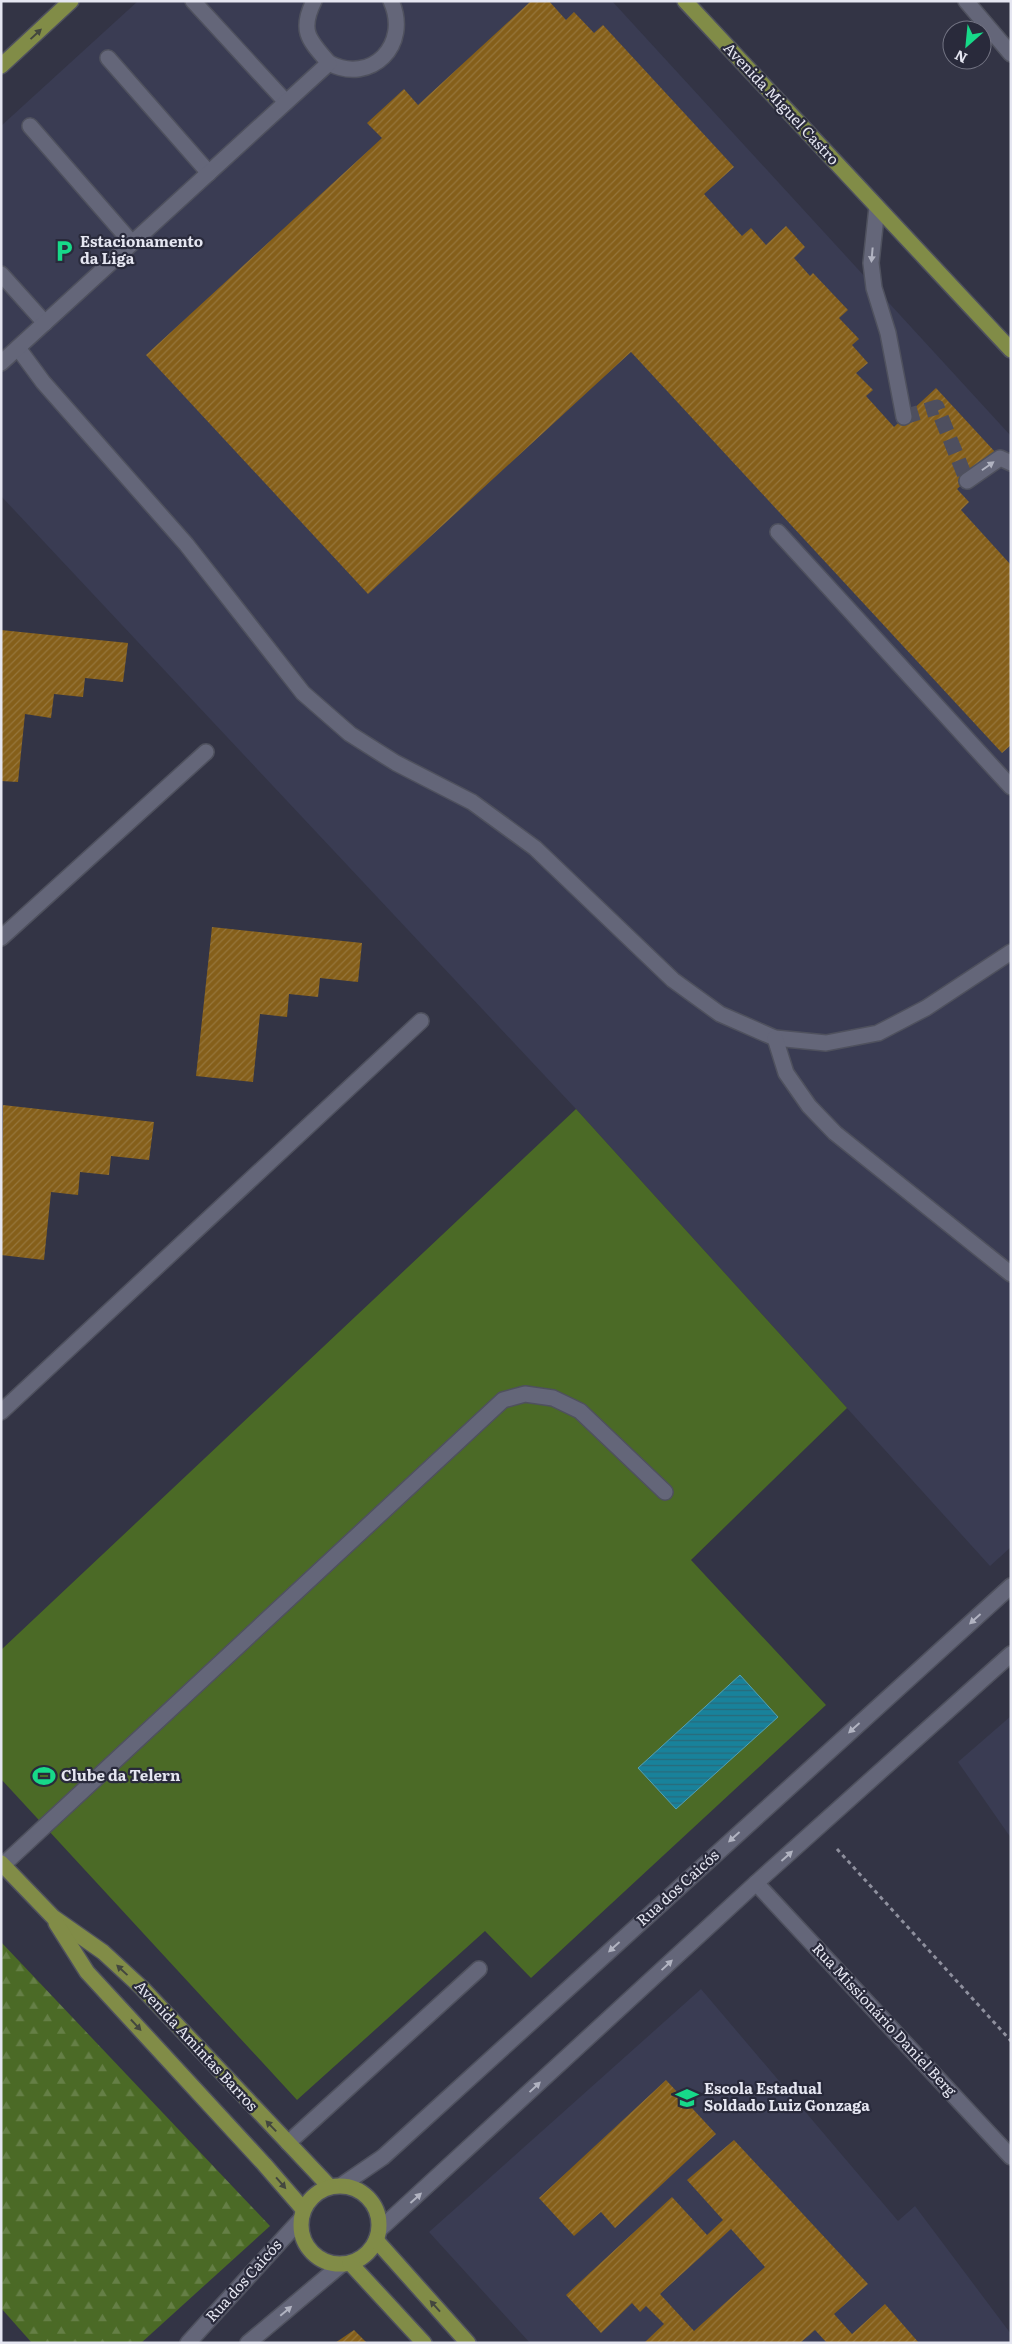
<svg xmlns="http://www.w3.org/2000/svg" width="1012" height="2344" viewBox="0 0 1012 2344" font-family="Literata,serif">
<defs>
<pattern id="forest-firs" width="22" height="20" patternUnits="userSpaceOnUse" patternTransform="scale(1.25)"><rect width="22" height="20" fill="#4b6a26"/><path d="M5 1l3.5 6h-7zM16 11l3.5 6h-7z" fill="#657f46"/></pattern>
<pattern id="water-rules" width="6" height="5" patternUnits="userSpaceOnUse" patternTransform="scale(1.25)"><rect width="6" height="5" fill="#18829b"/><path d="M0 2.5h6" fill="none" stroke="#2a6a7a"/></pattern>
<pattern id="building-hatch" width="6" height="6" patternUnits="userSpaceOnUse" patternTransform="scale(1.25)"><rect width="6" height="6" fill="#855f1a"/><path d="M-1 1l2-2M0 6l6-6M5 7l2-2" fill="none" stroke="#96763c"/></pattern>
</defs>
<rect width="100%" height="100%" fill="#333445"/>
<g fill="#3a3c53">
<polygon points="138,1 612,1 1011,436 1011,1547 990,1566 576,1109 1,496 1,126"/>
<polygon points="1011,1716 1011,1838 958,1762"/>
<polygon points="701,1989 898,2221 915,2206 1011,2334 1011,2343 530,2343 429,2232"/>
</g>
<polygon fill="url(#forest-firs)" points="1,1942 270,2226 141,2343 32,2343 1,2308"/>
<polygon fill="#4b6a26" points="576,1109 847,1408 691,1560 826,1705 531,1978 485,1931 297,2100 1,1779 1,1650"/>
<polygon fill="url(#water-rules)" stroke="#56a0b5" points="740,1675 778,1717 676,1809 638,1768"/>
<g fill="url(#building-hatch)" fill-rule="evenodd">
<polygon points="531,1 549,1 566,20 574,12 594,33 603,25 734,167 704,194 742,236 751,228 766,245 786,226 805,247 794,258 810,276 813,273 848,310 839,318 859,339 852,345 868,363 856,373 873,390 866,396 894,427 936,388 996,453 957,489 969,502 961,510 1011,565 1011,745 1002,753 631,352 368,594 146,355 382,138 367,123 404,89 418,105"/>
<polygon points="1,630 128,643 123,682 85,678 83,697 54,694 51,718 25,714 18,782 1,781"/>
<polygon points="212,927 362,943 358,982 320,978 318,997 289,994 287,1017 260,1014 253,1082 196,1076"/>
<polygon points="3,1105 154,1122 149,1160 111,1156 109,1175 80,1172 78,1195 51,1192 44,1260 1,1255"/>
<polygon points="666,2080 716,2134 615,2228 601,2212 574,2236 539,2198"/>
<path d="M 734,2140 L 868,2284 L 834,2314 L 852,2334 L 885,2304 L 919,2343 L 827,2343 L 815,2330 L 800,2343 L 644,2343 L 664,2324 L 646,2306 L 640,2312 L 632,2303 L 601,2333 L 566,2295 L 672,2197 L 707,2235 L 723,2220 L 687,2180 ZM 731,2229 L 765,2267 L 694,2331 L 660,2294 Z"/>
<polygon points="354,2330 367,2343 335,2343"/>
</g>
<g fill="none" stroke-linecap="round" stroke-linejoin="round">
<polyline stroke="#4e4f5f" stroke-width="15" stroke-dasharray="15 8" stroke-linecap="butt" points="904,417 937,407 967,481"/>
<defs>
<g id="minor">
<polyline points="193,1 286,102"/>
<polyline points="966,1 1011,54"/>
<polyline points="108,58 209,173"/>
<path d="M 329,63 C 371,85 411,45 391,1"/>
<polyline points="30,126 132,243"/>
<polyline points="877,207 871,263 874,288 888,333 904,417"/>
<polyline points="1,274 45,323"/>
<polyline points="18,348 43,382 186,544 303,693 350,734 396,763 472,802 535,848 673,980 720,1014 775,1038 826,1043 878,1033 926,1008 1011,952"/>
<path d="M 1,363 L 329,63 C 309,40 299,31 314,1"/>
<polyline points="967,481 1000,458 1011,463"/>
<polyline points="778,532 1011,787"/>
<polyline points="1,938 206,752"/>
<polyline points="775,1038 786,1073 809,1106 835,1133 1011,1274"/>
<polyline points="1,1412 421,1021"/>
<polyline points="3,1865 503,1400 525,1394 553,1398 580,1411 665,1492"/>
<polyline points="756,1883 1011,2157"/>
<polyline points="288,2143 479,1969"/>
<polyline points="342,2185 383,2157 1011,1586"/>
<polyline points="379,2230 756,1883 1011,1654"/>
<polyline points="188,2343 301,2219"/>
<polyline points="248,2343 342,2264"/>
</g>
<g id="major">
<polyline points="685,1 1011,350"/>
<polyline points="1,66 71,1"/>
<polyline points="1,1863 53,1917 103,1952 142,1988 329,2186"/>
<polyline points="56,1923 87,1972 264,2164 303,2209"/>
<circle cx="340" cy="2225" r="39"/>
<polyline points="376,2240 468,2343"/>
<polyline points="350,2263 424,2343"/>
</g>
</defs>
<use href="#minor" stroke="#4f515e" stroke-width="18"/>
<use href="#major" stroke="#4f515e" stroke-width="18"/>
<polyline stroke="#8f909e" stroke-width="3" stroke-dasharray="4 4" stroke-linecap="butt" points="837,1849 1011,2041"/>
<use href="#minor" stroke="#646679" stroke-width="15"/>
<use href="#major" stroke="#818c47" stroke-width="15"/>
</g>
<defs><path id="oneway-solid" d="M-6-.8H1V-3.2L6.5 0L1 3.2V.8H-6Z" transform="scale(1.25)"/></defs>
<g fill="#43473f">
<use href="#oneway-solid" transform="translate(36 34) rotate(-43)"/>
<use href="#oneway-solid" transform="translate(122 1970) rotate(-137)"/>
<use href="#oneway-solid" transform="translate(136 2025) rotate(47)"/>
<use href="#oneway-solid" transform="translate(271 2126) rotate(-134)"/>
<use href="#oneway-solid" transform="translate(281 2183) rotate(49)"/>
<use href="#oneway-solid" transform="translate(435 2306) rotate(-132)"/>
</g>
<g fill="#b1b3c1">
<use href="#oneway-solid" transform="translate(872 255) rotate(95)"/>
<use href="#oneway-solid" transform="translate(988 466) rotate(-35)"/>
<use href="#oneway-solid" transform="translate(975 1619) rotate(138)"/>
<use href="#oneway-solid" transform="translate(854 1728) rotate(138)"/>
<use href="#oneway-solid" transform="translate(734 1837) rotate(138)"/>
<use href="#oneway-solid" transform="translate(787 1856) rotate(-42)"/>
<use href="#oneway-solid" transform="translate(614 1947) rotate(138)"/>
<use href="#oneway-solid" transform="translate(667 1965) rotate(-43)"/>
<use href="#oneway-solid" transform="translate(535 2087) rotate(-43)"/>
<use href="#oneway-solid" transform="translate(416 2198) rotate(-42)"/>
<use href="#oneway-solid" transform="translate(286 2311) rotate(-40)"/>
</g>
<defs>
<symbol id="parking-bare" viewBox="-9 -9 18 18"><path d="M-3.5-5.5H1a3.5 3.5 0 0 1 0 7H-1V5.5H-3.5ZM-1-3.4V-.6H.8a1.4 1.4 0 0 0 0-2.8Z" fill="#17d989" stroke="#292a3b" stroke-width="2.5" paint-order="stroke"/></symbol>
<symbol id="stadium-bare" viewBox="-9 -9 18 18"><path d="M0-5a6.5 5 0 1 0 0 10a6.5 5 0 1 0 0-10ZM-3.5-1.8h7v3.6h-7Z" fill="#17d989" stroke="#292a3b" stroke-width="2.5" paint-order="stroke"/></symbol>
<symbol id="school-bare" viewBox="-9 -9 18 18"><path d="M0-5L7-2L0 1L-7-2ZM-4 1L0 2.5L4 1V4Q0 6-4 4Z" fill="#17d989" stroke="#292a3b" stroke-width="2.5" paint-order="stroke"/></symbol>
</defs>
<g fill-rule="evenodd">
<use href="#parking-bare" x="48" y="235" width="32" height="32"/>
<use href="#stadium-bare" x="28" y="1760" width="32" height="32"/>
<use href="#school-bare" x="671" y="2082" width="32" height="32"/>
</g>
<g text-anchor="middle" stroke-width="4.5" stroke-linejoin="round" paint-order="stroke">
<g font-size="15" fill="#e5e6f1" stroke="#292a3b">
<text transform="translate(781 104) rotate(47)" y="5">Avenida Miguel Castro</text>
<text transform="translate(678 1888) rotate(-42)" y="5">Rua dos Caicós</text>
<text transform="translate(884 2020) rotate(47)" y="5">Rua Missionário Daniel Berg</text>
<text transform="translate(196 2046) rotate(47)" y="5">Avenida Amintas Barros</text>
<text transform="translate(244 2281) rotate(-48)" y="5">Rua dos Caicós</text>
</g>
<g font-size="15" font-weight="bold" fill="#e5e6f1" stroke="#292a3b" text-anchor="start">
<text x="80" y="247">Estacionamento<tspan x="80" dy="17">da Liga</tspan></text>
<text x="61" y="1781">Clube da Telern</text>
<text x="704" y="2094">Escola Estadual<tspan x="704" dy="17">Soldado Luiz Gonzaga</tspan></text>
</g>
</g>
<rect width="1012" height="2344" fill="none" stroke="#e5e6f1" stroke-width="5"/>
<g transform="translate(967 45) rotate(207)"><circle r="24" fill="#292a3b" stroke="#747584"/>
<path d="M0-4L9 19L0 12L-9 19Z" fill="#17d989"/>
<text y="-8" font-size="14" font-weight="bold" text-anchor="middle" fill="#e5e6f1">N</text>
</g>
</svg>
